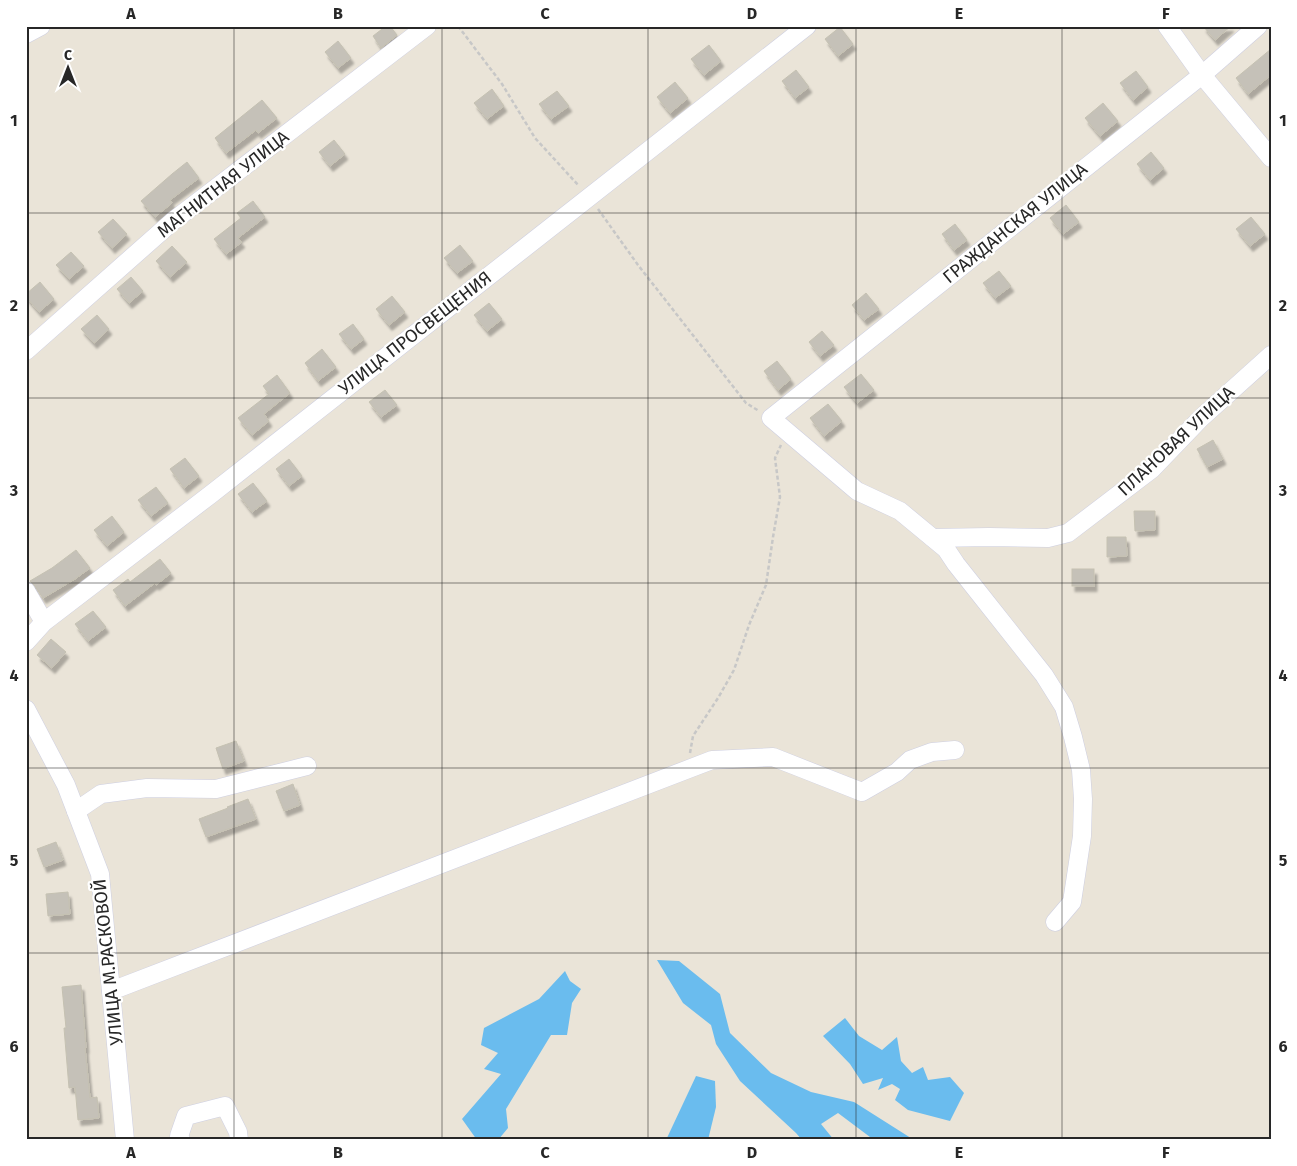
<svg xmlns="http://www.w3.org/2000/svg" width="1297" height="1166" viewBox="0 0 1297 1166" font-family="'Fira Sans',sans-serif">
<defs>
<filter id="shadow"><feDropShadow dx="3" dy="5.5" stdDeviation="1" flood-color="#0004"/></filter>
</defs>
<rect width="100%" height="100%" fill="#eae4d8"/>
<g fill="#6abcee">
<polygon points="657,960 679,961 720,994 730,1033 771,1073 811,1092 854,1102 914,1140 874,1140 838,1113 821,1124 834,1140 802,1140 796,1133 740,1081 716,1044 711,1025 683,1003"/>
<polygon points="565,971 570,981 581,989 572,1003 567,1035 551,1035 506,1109 508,1128 498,1140 477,1140 462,1119 501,1074 484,1069 498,1053 481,1045 484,1028 539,999"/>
<polygon points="845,1018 859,1036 882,1050 897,1037 901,1061 912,1073 923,1067 928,1080 950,1077 964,1093 950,1121 908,1110 895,1100 900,1089 892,1084 878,1090 883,1078 863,1084 850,1064 823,1036"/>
<polygon points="696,1076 715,1081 716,1107 708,1140 666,1140"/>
</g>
<g fill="#c5c1b8" stroke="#c5c1b2" filter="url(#shadow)">
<polygon points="386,26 390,26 397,35 381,48 373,36"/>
<polygon points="1203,26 1231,26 1215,40"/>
<polygon points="840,27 853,44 838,56 825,39"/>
<polygon points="338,41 351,58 338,68 325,52"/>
<polygon points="709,45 721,61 704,75 691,59"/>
<polygon points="1271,49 1271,75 1248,94 1236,78"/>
<polygon points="796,70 809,87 795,98 782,81"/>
<polygon points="1136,71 1148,87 1133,100 1120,83"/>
<polygon points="675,82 688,98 670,113 657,97"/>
<polygon points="492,89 504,106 487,119 474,103"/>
<polygon points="557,91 569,106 551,119 539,104"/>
<polygon points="262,100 277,118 258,133 256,130 226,153 215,138"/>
<polygon points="1103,103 1118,121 1100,136 1085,118"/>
<polygon points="334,140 345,154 330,166 319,152"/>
<polygon points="1151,152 1164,168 1150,180 1137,164"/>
<polygon points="187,162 199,178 170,200 172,203 155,217 141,201 172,174"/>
<polygon points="253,201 265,217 238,238 242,242 226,254 214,239 241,218 237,213"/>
<polygon points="1066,205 1079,222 1063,234 1050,218"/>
<polygon points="1251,217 1265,234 1250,246 1236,229"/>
<polygon points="113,219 127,234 112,248 98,232"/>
<polygon points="955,224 967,240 954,250 942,234"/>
<polygon points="460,245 473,261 457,273 444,258"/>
<polygon points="172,246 187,262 170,277 156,261"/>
<polygon points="71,252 84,266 69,279 56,265"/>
<polygon points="999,271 1011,286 995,298 983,283"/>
<polygon points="131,277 143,291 129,303 117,289"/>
<polygon points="40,282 54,299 39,312 26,297 26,294"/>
<polygon points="866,293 879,309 864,320 852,305"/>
<polygon points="392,296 405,312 389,325 376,309"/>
<polygon points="489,303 502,319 487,331 474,315"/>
<polygon points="97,315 109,329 94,343 81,329"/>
<polygon points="353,324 364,339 351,349 339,334"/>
<polygon points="822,331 834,345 820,356 809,342"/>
<polygon points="322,349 336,367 318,381 305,363"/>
<polygon points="777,361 791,379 778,390 764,371"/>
<polygon points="861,374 874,390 857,403 844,387"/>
<polygon points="277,375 290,393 264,414 269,421 252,435 238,418 269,394 263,386"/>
<polygon points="385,390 397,405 381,417 369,402"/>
<polygon points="828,404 842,421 824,436 810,418"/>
<polygon points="1213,440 1223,459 1207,467 1197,449"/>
<polygon points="185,458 199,476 184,488 170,469"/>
<polygon points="289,459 302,476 289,486 276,469"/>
<polygon points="253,483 267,501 252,512 238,494"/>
<polygon points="156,487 168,503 151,516 138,500"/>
<polygon points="1134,511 1155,511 1155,530 1135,531"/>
<polygon points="112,516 124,532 107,546 94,530"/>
<polygon points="1107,537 1126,537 1127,556 1107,557"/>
<polygon points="76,550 90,568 75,579 43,598 35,586 30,581 52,568"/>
<polygon points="160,559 171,573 156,585 155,583 125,606 113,590 128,579 130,582"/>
<rect x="1072" y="569" width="22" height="17"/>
<polygon points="93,611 106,627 88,641 75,624"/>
<polygon points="51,639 66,652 52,668 37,655"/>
<polygon points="236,741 244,761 223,769 216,748"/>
<polygon points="293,784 300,805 284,811 276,791"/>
<polygon points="248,799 256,819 206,837 199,819 228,808 227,807"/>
<polygon points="56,842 63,860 44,867 37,849"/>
<polygon points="68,892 70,914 48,916 46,894"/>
<polygon points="81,985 86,1048 85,1048 90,1098 97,1097 99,1118 78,1120 75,1087 69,1088 64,1028 66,1028 62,987"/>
</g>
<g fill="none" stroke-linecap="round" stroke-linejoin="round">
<defs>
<g id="minor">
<polyline points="1167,26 1202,75 1271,158"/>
<polyline points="26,34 41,26"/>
<polyline points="26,351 173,221 427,26"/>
<polyline points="933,538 989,537 1048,538 1068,533 1152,469 1201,418 1271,355"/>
<polyline points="26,591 44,622"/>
<polyline points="26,642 44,622 210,495 807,26"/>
<polyline points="26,709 66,785 100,874 125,1140"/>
<polyline points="76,811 101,794 147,788 216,789 307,766"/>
<polyline points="1055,922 1072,902 1082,836 1083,799 1081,770 1073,737 1064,707 1044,675 956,564 946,549 900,511 857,491 771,418 1202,75 1258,26"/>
<polyline points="111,991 712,760 773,757 862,792 897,772 910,760 932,752 955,750"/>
<polyline points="181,1140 179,1136 186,1116 225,1106 238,1132 239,1140"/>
</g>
</defs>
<use href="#minor" stroke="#cecfe1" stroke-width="19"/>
<g stroke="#c7c7c7" stroke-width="2.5" stroke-dasharray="4 2.5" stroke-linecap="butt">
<polyline points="458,26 502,84 535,138 579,186"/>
<polyline points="598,209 638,265 746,403 759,411"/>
<polyline points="690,753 693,736 718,698 734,670 749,625 766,585 773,537 780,497 775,458 781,445"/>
</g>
<use href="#minor" stroke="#fff" stroke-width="18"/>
</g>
<path fill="none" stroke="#272727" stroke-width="1" stroke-opacity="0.55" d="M 234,26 L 234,1140M 442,26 L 442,1140M 648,26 L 648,1140M 856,26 L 856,1140M 1062,26 L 1062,1140M 26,213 L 1271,213M 26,398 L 1271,398M 26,583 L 1271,583M 26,768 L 1271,768M 26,953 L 1271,953"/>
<g text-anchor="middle" stroke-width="4.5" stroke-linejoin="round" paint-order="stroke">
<g font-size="18" fill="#272727" stroke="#fff">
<text transform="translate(223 184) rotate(-38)" y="6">МАГНИТНАЯ УЛИЦА</text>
<text transform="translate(1015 223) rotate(-39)" y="6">ГРАЖДАНСКАЯ УЛИЦА</text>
<text transform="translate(415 333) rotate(-38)" y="6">УЛИЦА ПРОСВЕЩЕНИЯ</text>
<text transform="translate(1176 441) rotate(-43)" y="6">ПЛАНОВАЯ УЛИЦА</text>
<text transform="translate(108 962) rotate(-96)" y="6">УЛИЦА М.РАСКОВОЙ</text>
</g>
</g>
<rect width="1297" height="1166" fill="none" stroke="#ffffff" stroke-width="55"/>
<g transform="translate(68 68)" stroke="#ffffff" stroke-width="4" paint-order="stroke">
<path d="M0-4L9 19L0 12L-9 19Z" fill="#272727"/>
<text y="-8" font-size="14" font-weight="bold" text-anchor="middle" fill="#272727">С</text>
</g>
<rect x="28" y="28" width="1242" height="1110" fill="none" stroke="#272727" stroke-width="2"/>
<g font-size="16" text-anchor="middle" font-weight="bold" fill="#272727">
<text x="131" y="19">A</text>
<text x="338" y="19">B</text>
<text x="545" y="19">C</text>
<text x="752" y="19">D</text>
<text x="959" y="19">E</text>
<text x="1166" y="19">F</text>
<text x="14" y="126">1</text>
<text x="1283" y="126">1</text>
<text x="14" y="311">2</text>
<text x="1283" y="311">2</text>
<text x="14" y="496">3</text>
<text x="1283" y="496">3</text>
<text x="14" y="681">4</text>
<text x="1283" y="681">4</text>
<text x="14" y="866">5</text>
<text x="1283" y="866">5</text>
<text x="14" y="1052">6</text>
<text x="1283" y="1052">6</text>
<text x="131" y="1158">A</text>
<text x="338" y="1158">B</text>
<text x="545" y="1158">C</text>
<text x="752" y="1158">D</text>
<text x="959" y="1158">E</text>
<text x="1166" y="1158">F</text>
</g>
</svg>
